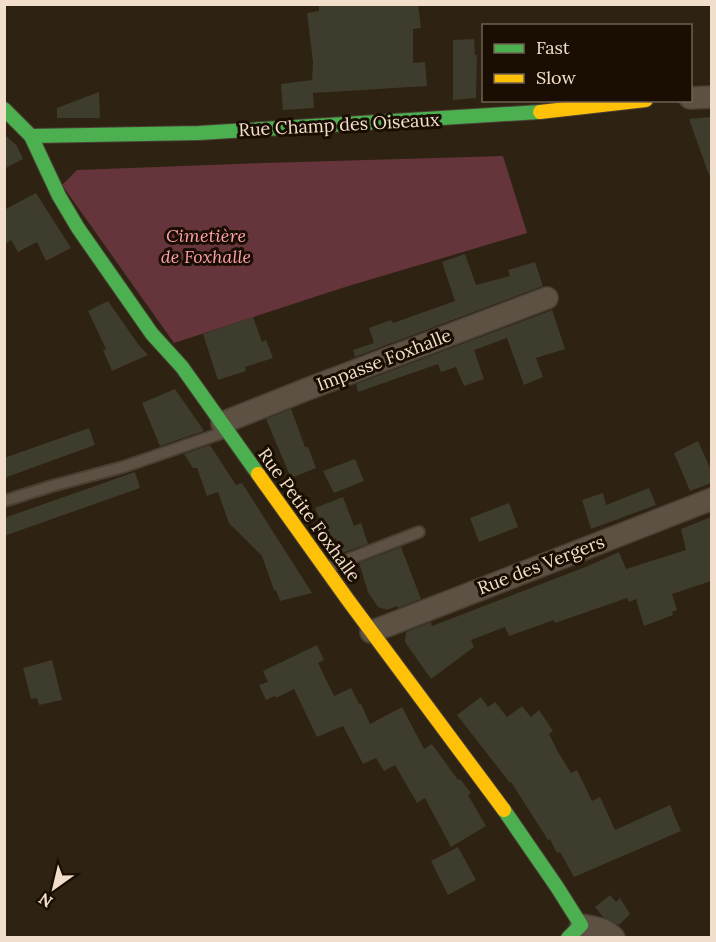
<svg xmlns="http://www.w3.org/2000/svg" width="716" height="942" viewBox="0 0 716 942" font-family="Lora,serif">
<rect width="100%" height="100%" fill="#2e2212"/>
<polygon fill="#66353c" points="503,156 527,233 345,287 174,343 62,185 77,170 265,163"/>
<g fill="#3e3c2d">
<polygon points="319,4 418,4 421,28 413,29 413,63 425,62 427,86 313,93 314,108 283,110 281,84 312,80 312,81 313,62 307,13 319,11"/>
<polygon points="474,39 475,55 477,55 476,98 453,100 453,40"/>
<polygon points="99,92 100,118 57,118 57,108"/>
<polygon points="711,117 711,175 709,175 689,119"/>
<polygon points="4,134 17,146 23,159 4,169"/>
<polygon points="36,193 71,248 46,261 37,242 18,252 11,240 4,245 4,210"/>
<polygon points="465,254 476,285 510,276 508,270 535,262 543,286 355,357 353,350 374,343 369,328 391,320 393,323 455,301 442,262"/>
<polygon points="108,301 138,344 148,355 112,371 103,350 106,349 88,311"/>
<polygon points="552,310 565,349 536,358 543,377 524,385 507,338 474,350 484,379 464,386 456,367 441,372 438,364 358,392 356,384"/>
<polygon points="253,317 262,342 266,340 273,358 245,367 246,371 218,380 203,334"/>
<polygon points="175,389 204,431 160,446 142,403"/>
<polygon points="291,409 305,447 308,447 316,468 291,478 266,419"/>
<polygon points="89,428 95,445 4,478 4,458"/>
<polygon points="698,441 711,470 711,483 690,491 674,453"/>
<polygon points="210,445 236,485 242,483 312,593 280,601 276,590 274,590 262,556 229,523 218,492 207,496 197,468 193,468 184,454"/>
<polygon points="355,459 364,481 334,493 323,471"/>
<polygon points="135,472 140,488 4,536 4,518"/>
<polygon points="649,488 656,505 591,529 582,500 603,493 606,505"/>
<polygon points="343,497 354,526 361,523 368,544 342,553 336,538 331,540 324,529 315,508"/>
<polygon points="509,503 518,527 479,542 470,518"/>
<polygon points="711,517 711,581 672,594 677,610 672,612 673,615 644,626 636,599 629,602 627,598 555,623 554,620 509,636 505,627 471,640 474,647 431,679 405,642 406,632 431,622 432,626 588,566 619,552 626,569 686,550 681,529"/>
<polygon points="401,547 421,599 398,608 397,606 387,610 378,607 368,592 359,563"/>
<polygon points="317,645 324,660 318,663 334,696 351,688 359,704 361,704 370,724 402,707 424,749 432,744 458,780 460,779 471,793 468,795 486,826 451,847 425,798 417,803 395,765 384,771 376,758 363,764 343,726 317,737 294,689 276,698 275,696 266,700 259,685 268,682 263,671"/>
<polygon points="52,660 62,700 39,705 37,698 31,699 23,668"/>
<polygon points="481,697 488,707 495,702 507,717 522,706 531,717 539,710 553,731 549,734 558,752 571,773 577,770 592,801 600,797 615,830 670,805 681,831 574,877 560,852 557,853 550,839 548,840 511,782 510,783 457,715"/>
<polygon points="458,847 476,880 448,895 431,861"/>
<polygon points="610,895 616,902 620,898 630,914 619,925 603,917 595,907"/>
</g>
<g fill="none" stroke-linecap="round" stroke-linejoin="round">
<defs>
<g id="lane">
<polyline points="4,501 52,486 123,467 225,432"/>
<polyline points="326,568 419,532"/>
</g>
<g id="street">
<polyline points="690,98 712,97"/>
<polyline points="222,423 310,388 547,298"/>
<polyline points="371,632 712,499"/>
<path d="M 581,925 C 593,927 605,928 614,938"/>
</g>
<g id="fast">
<polyline points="4,109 31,136 59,196 78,228 152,334 182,367 258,474"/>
<polyline points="31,136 199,133 540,112"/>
<polyline points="504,810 557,887 581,925 568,938"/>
</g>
<g id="slow">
<polyline points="540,112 646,100"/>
<polyline points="258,474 348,600 504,810"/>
</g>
</defs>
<use href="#lane" stroke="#493f33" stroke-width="14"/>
<use href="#street" stroke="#493f33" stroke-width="24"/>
<use href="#fast" stroke="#493f33" stroke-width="16"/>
<use href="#slow" stroke="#493f33" stroke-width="16"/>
<use href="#lane" stroke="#5d5144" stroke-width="10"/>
<use href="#street" stroke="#5d5144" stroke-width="21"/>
<use href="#fast" stroke="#4caf50" stroke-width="14"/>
<use href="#slow" stroke="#ffc107" stroke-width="14"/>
</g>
<g text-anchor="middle" stroke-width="6" stroke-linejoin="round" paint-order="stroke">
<g font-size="18" fill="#f1decb" stroke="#1a0e02">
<text transform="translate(339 125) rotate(-3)" y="6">Rue Champ des Oiseaux</text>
<text transform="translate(384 360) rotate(-21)" y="6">Impasse Foxhalle</text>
<text transform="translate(309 515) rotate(54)" y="6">Rue Petite Foxhalle</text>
<text transform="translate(541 565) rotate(-21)" y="6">Rue des Vergers</text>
</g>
<g font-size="18" font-style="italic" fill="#fe9faf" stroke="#1a0e02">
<text x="206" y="242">Cimetière<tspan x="206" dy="21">de Foxhalle</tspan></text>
</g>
</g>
<rect width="716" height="942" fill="none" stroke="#f1decb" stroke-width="12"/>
<rect x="482" y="24" width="210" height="78" fill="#1a0e02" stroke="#706152" stroke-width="1.5"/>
<rect x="494" y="44" width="30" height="9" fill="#4caf50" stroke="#706152" stroke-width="1.5"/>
<text x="536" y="54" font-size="18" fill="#f1decb">Fast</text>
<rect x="494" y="74" width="30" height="9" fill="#ffc107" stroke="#706152" stroke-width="1.5"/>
<text x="536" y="84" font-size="18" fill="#f1decb">Slow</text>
<g transform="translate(54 888) rotate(214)" stroke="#1a0e02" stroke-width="4.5" paint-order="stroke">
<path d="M0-4.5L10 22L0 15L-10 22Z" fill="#f1decb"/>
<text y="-9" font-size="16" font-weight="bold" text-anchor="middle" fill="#f1decb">N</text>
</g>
</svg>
